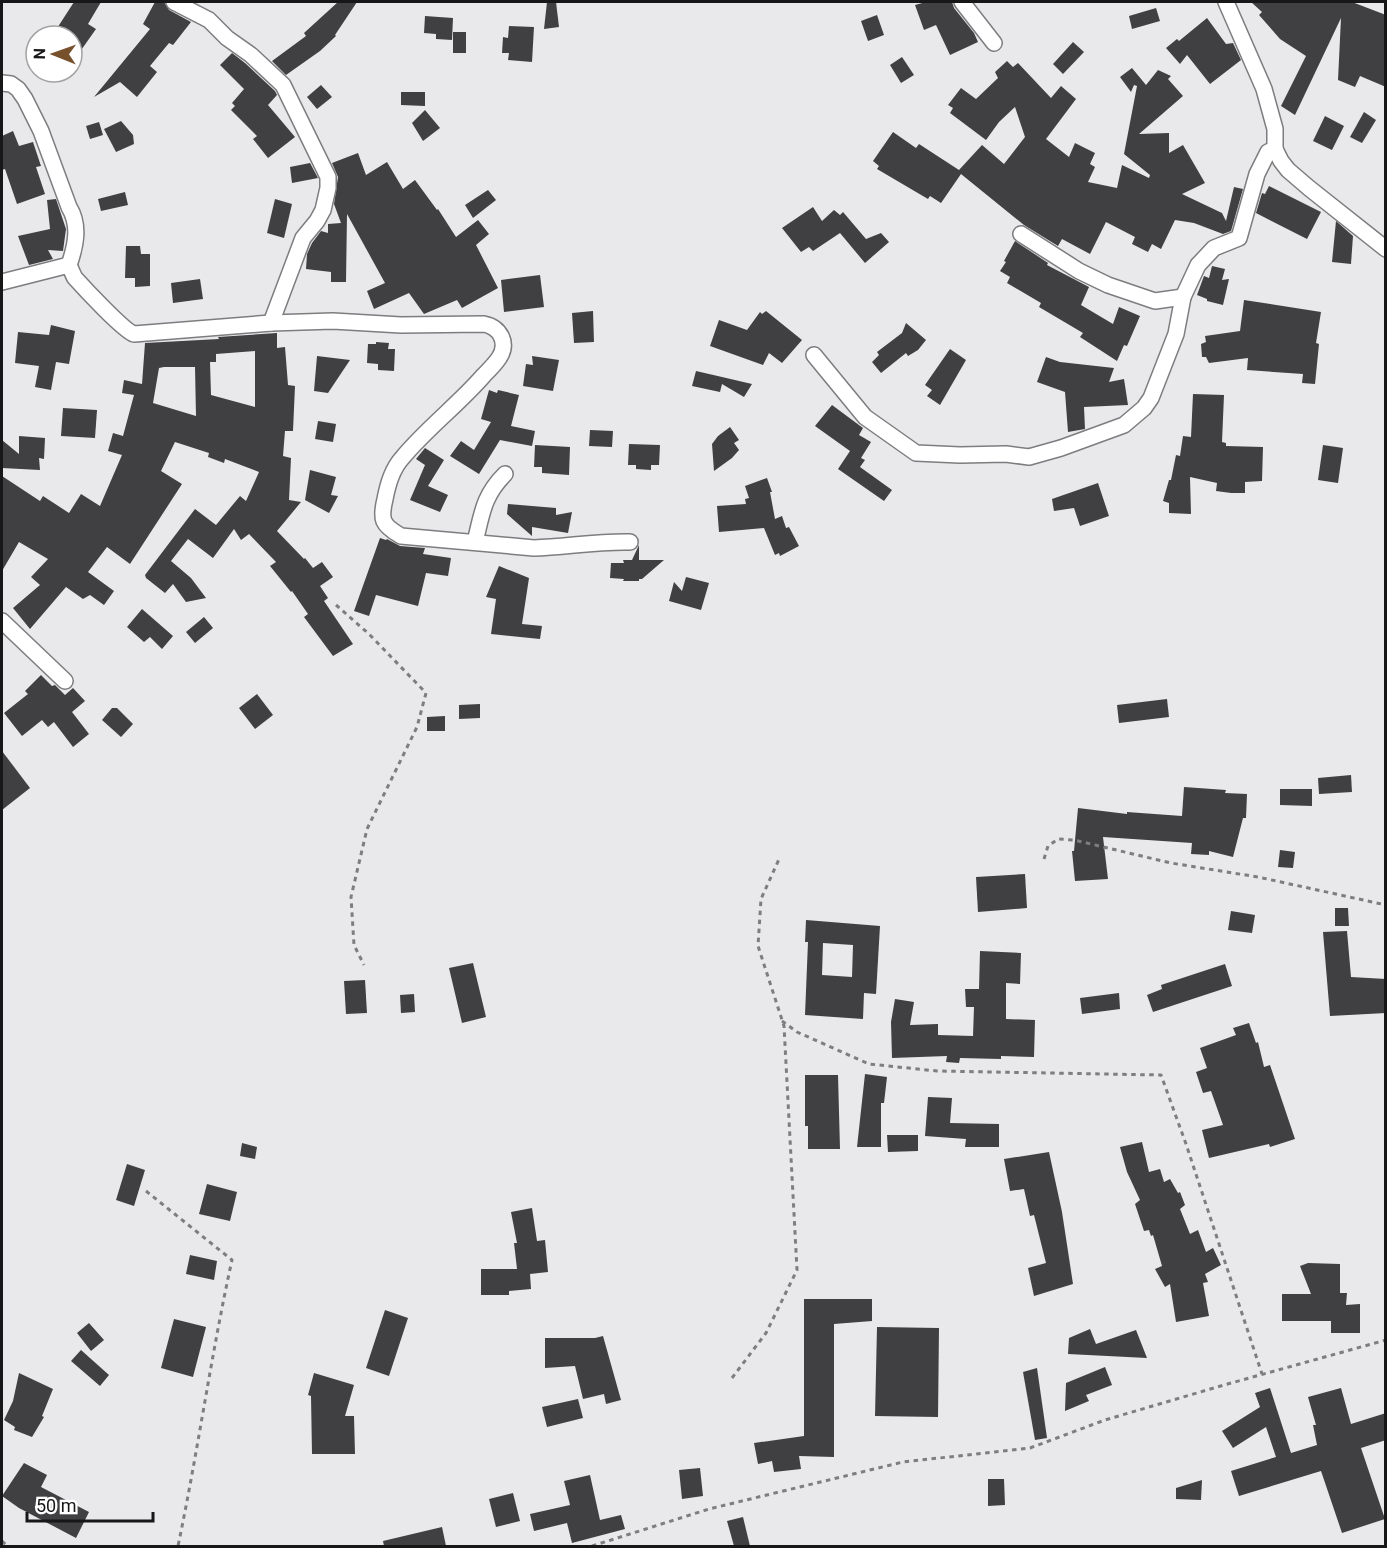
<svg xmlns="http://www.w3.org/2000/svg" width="1387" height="1548" viewBox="0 0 1387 1548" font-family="Roboto,sans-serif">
<rect width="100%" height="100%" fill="#e9e9ec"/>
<g fill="#404042" fill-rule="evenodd">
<polygon points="74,2 101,2 88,24 96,29 72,63 72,36 52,36"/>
<polygon points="155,2 164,2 169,10 191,22 173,45 169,43 150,66 157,72 137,97 120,82 94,97 150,29 143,24"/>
<polygon points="338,2 357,2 335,35 336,36 320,51 286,75 272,61 306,36 304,33"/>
<polygon points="547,2 556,2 559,27 544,29"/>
<polygon points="926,2 952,2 954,8 974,33 978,42 950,55 936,25 924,30 915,5"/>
<polygon points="1251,2 1352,2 1386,15 1386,87 1360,76 1355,87 1338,80 1341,18 1295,115 1281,106 1306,56 1280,39 1259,15 1262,12"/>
<polygon points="1156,8 1160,21 1132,29 1129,16"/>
<polygon points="877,15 884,35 868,41 861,21"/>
<polygon points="425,16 453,18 452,40 436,39 436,34 424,33"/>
<polygon points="1207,18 1226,44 1233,43 1241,60 1210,84 1187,55 1180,64 1166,48 1177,39 1179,41"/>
<polygon points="509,26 534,27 532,62 508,60 509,53 502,53 503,37 508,38"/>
<rect x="453" y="32" width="13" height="21"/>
<polygon points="1073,42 1084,52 1063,74 1053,64"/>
<polygon points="232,53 245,63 275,91 277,95 268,105 295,137 268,158 253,139 257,136 231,110 235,106 232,103 244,89 220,65"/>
<polygon points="902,57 914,75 901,83 890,65"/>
<polygon points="1007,61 1013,67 1018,63 1051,98 1061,86 1076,99 1046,139 1069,157 1075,143 1095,153 1090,164 1095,167 1088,182 1117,188 1122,165 1149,178 1150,175 1124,154 1137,86 1134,85 1131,92 1120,77 1132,68 1146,85 1158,70 1171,76 1168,79 1183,96 1139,134 1169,133 1169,153 1183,145 1205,183 1182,194 1222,213 1226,221 1234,187 1243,189 1231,231 1223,234 1194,223 1175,220 1161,249 1152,244 1148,252 1132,244 1135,237 1106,222 1090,254 1062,239 1058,246 1024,225 961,174 941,203 930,196 928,199 877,169 879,166 873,161 893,132 916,148 919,144 959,170 982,145 1004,164 1025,137 1015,107 999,122 986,140 950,113 953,108 948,105 961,88 976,99 998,78 995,72"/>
<polygon points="321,85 332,97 317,109 307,97"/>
<polygon points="401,92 425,92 425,106 401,105"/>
<polygon points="425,110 440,128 423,141 412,123"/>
<polygon points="1364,112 1376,120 1362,143 1350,137"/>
<polygon points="1325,116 1344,126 1332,150 1313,141"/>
<polygon points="121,121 133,135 134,144 116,152 104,129"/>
<polygon points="99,122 103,135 90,139 86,126"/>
<polygon points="13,131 19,146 33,142 41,166 36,167 45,194 17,204 5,169 2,170 2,136"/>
<polygon points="358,153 366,175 387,162 403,189 415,180 437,210 438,209 456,237 478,220 489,234 476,245 498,288 462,308 457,300 424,314 409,293 374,309 367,291 385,283 347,214 346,282 331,282 331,272 306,269 307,254 312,243 321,231 328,233 328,224 341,223 334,204 338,177 332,163"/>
<polygon points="310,163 318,178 292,183 290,167"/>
<polygon points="1269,186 1321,212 1307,239 1256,213 1262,193 1265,194"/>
<polygon points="488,190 496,200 473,218 465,205"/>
<polygon points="125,192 128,205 101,211 98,199"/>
<polygon points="56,199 66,229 63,251 48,250 53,259 29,265 18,236 50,229 47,200"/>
<polygon points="275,199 292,204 284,238 267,233"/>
<polygon points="813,207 822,221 834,210 840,215 843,212 866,239 881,233 889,242 865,263 840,233 813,251 809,247 801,252 782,228"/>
<polygon points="1336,221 1353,236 1351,264 1332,262"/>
<polygon points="1015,241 1048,263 1047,265 1089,287 1081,305 1113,324 1119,307 1140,316 1127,346 1124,345 1117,361 1080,337 1083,333 1039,307 1041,303 1007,283 1010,277 1000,271 1006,262 1004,261"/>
<polygon points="126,246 140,246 141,254 150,254 150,286 135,287 135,278 125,278"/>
<polygon points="1212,266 1225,269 1222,280 1229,279 1223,305 1207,301 1207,299 1197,295 1204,276 1209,278"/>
<polygon points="540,275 544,307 504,312 501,280"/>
<polygon points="200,279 203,299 173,303 171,283"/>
<polygon points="1244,300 1321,312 1316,343 1319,344 1315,384 1302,383 1303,374 1247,370 1248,358 1209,363 1206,357 1202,357 1201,344 1206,342 1205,336 1240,331"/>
<polygon points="593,311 594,342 574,343 572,313"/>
<polygon points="766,311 802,340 782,363 769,353 763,365 710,346 719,320 747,330 760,312 762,314"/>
<polygon points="906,323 926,340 918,350 908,356 906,353 881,373 872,362 879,355 877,352 902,333"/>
<polygon points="51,325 75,331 69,364 56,362 51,390 35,387 39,366 15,363 18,332 49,335"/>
<path d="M 277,333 L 277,348 L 285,347 L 288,385 L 295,386 L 293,431 L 285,431 L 283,456 L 291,458 L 289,500 L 301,502 L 277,531 L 304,559 L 305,558 L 313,568 L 322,562 L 333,577 L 320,586 L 328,598 L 324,601 L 353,644 L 333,656 L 304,617 L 308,614 L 292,591 L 291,592 L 270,566 L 276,562 L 249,534 L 241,540 L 234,529 L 213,558 L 188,539 L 171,561 L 191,578 L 206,598 L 186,602 L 173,584 L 165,593 L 146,578 L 145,575 L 195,509 L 216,525 L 240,496 L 246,501 L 259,472 L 225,459 L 224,463 L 208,457 L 209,453 L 175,442 L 161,471 L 182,484 L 130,564 L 107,547 L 88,572 L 114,591 L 104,605 L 90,595 L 83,599 L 66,587 L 30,629 L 13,608 L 40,585 L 31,577 L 48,559 L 19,542 L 2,571 L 2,476 L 40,501 L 43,496 L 69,513 L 81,494 L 100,506 L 122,455 L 108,451 L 113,433 L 123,436 L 134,395 L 122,393 L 124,380 L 142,384 L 145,343 L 219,339 L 218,337 ZM 255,351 L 255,407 L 211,395 L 210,362 L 216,362 L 216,354 ZM 164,367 L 195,367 L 196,416 L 153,403 L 159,368 Z"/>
<polygon points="376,342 389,343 388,349 395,349 394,371 378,370 378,364 367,363 368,344 376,344"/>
<polygon points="950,349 966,360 940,405 927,396 932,390 925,385"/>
<polygon points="317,356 350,360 328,393 314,391"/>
<polygon points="532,356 559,360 553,391 523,386 526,364 533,365"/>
<polygon points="1046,357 1060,362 1114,368 1109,382 1124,379 1128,405 1084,407 1085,429 1068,432 1065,392 1037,382"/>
<polygon points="696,371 722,377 752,384 744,397 722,384 720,392 692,386"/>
<polygon points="489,390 497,393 498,390 519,395 511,426 535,431 532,446 500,440 479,474 450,456 461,441 474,450 491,422 481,419"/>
<polygon points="1193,394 1224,395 1222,442 1226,443 1226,446 1263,447 1262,481 1245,482 1245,493 1231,493 1216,491 1217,483 1190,477 1191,514 1169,513 1169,503 1163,501 1169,480 1171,480 1176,455 1180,456 1183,436 1191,437"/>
<polygon points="832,405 863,428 859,435 871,442 861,458 865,460 860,467 892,490 884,501 838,469 850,451 815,426"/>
<polygon points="63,408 97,410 95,438 61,436"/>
<polygon points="318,421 336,424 333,442 315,439"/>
<polygon points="730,427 739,440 734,443 739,450 732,458 714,471 712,444 718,436"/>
<polygon points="590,430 613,431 612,447 589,446"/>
<polygon points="19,436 45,438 44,459 39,458 40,470 2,468 2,440 19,454"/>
<polygon points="629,444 660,445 659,465 651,465 651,470 636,469 636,465 628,465"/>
<polygon points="535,445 570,447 569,475 542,473 542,467 534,467"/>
<polygon points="1323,445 1343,448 1338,483 1318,480"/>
<polygon points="425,448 444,460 428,486 448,495 440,512 410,500 425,465 416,459"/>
<polygon points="310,470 336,477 331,495 338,496 329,513 305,500"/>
<polygon points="767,478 772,492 770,492 775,519 782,516 786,528 789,527 799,546 780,556 779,553 775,555 764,528 719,532 717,506 746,504 745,499 749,498 745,486"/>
<polygon points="1098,483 1109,516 1080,526 1074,508 1054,511 1052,499"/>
<polygon points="508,504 556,508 556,515 572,512 568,533 532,527 532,536 507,514"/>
<polygon points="380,538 386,540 387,539 400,546 425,548 423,554 451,558 448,576 426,573 418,606 376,595 369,616 354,611"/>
<polygon points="639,545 639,560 664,560 642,579 639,579 639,581 623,581 624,579 610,578 611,563 624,563 623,560 632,560"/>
<polygon points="499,566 529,578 522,624 542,626 540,639 491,634 496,599 486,597"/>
<polygon points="686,577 709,583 701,610 669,601 674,582 682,591"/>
<polygon points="142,609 173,636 162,649 150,637 144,642 127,627"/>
<polygon points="204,617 213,628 195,643 186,632"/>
<polygon points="41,675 52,686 55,685 65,695 73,688 85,701 72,712 89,734 73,747 54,722 48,727 42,720 22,736 4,713 28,694 25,691"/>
<polygon points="257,694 273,715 255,729 239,708"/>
<polygon points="1167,699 1169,717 1119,723 1117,705"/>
<polygon points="480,704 480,718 459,719 459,705"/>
<polygon points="112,708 117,708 133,724 121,737 102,720"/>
<polygon points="445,716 445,731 427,731 427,717"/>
<polygon points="2,751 30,788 2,810"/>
<polygon points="1351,775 1352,792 1319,794 1318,778"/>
<polygon points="1184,787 1226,790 1225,793 1247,794 1246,818 1243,818 1233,857 1209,851 1209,855 1191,854 1192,843 1103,837 1108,879 1075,881 1072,851 1074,851 1078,808 1127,814 1127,812 1182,816"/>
<polygon points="1280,789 1312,789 1312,806 1280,805"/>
<polygon points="1280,850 1295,852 1293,868 1278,867"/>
<polygon points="1025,874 1027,908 978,912 976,877"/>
<polygon points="1335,908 1348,908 1349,926 1335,926"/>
<polygon points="1231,911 1255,915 1252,933 1228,930"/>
<path d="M 806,920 L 880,926 L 876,994 L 864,993 L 863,1019 L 805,1015 L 808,942 L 805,942 ZM 823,943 L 853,945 L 852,977 L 822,975 Z"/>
<polygon points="1347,931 1351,977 1386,979 1386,1013 1330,1016 1323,932"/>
<polygon points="980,951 1021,953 1020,984 1006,983 1006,1019 1035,1020 1034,1057 1001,1056 1001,1059 960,1058 959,1063 946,1062 947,1056 892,1058 891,1022 895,999 914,1002 910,1025 938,1024 938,1035 973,1036 974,1007 966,1007 965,989 979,989"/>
<polygon points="473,963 486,1017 462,1023 449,968"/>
<polygon points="1225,964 1232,986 1153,1012 1147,995 1162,989 1161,985"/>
<polygon points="365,980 367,1013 346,1014 344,981"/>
<polygon points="1119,993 1120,1009 1082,1014 1080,998"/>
<polygon points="414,994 415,1012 401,1013 400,995"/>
<polygon points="1249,1023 1256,1043 1258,1042 1264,1067 1270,1065 1295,1139 1270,1147 1269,1144 1209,1158 1202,1130 1223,1125 1211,1091 1203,1093 1196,1072 1207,1068 1200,1048 1236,1035 1233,1028"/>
<polygon points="865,1074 887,1077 884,1103 881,1103 881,1147 857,1147"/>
<polygon points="805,1075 838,1075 840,1149 808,1149 808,1126 805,1126"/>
<polygon points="928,1097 952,1098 950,1123 999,1124 999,1147 965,1147 966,1139 925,1136"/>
<polygon points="887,1135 918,1135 918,1151 888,1152"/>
<polygon points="1142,1142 1149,1172 1160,1169 1164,1182 1170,1179 1178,1193 1180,1192 1185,1205 1180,1209 1190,1234 1198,1230 1206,1252 1213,1248 1221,1265 1205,1274 1208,1282 1203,1283 1209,1316 1176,1322 1170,1284 1165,1287 1155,1269 1162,1266 1153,1235 1151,1236 1149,1230 1144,1231 1135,1204 1140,1200 1127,1172 1120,1147"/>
<polygon points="242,1143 257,1147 255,1159 240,1156"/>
<polygon points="1049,1152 1062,1212 1073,1284 1034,1296 1028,1268 1046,1263 1034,1215 1030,1216 1024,1189 1010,1191 1004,1159"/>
<polygon points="127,1164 145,1170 134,1206 116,1200"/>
<polygon points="207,1184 237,1192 230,1221 199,1214"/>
<polygon points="532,1208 537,1241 545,1240 548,1272 530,1274 531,1289 509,1291 509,1295 481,1295 481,1269 517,1269 514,1243 517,1243 511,1212"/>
<polygon points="190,1255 217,1261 214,1280 186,1274"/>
<polygon points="1308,1263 1340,1264 1340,1293 1347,1293 1346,1305 1360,1304 1360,1333 1331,1333 1331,1321 1282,1321 1282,1294 1311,1294 1300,1266"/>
<polygon points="804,1299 872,1299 872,1321 834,1324 834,1457 799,1456 801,1469 774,1472 772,1461 758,1464 754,1443 804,1436"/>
<polygon points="385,1310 408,1318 389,1376 366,1368"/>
<polygon points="174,1319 206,1327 193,1377 161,1368"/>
<polygon points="89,1323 104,1340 91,1351 77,1333"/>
<polygon points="877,1327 939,1328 938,1417 875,1416"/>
<polygon points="1090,1329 1096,1344 1136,1330 1147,1358 1068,1354 1069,1338"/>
<polygon points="603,1336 621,1400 606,1404 604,1394 583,1399 575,1366 545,1368 545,1338 595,1338"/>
<polygon points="81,1350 109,1375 100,1386 71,1361"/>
<polygon points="1105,1367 1112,1385 1086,1395 1089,1401 1065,1411 1066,1383"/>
<polygon points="1037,1368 1047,1438 1035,1440 1023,1372"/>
<polygon points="19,1373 53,1389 42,1416 44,1417 32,1437 14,1430 15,1427 4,1420 13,1401"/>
<polygon points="314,1373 354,1385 345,1416 354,1416 355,1454 312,1454 311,1396 308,1395"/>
<polygon points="1270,1388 1291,1453 1317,1445 1313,1425 1316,1425 1308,1397 1341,1388 1351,1424 1386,1413 1386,1440 1361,1448 1385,1519 1342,1533 1321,1471 1239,1496 1231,1471 1276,1457 1266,1427 1233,1448 1222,1431 1260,1407 1255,1393"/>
<polygon points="578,1399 583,1418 547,1427 542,1407"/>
<polygon points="24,1463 47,1475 41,1487 89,1512 76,1538 19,1508 2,1496"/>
<polygon points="700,1468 703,1496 682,1499 679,1470"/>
<polygon points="590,1475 600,1520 621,1515 625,1529 572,1543 567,1523 534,1531 530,1514 570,1505 564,1481"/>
<polygon points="988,1479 1004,1479 1005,1505 988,1506"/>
<polygon points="1202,1480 1201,1500 1176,1499 1176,1488"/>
<polygon points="513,1493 520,1521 496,1527 489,1499"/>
<polygon points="743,1517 750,1546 734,1546 727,1521"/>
<polygon points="442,1527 446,1546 384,1546 383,1541"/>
</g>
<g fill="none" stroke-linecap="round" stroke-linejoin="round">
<defs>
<g id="street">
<polyline points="174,2 209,20 227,38 251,55 283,85 328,177 328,188 323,210 317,221 303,238 271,323"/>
<polyline points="962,2 994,43"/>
<polyline points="1226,2 1264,89 1275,129 1275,149 1281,161 1288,170 1309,188 1386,249"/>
<path d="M 2,83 L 11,84 L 18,89 L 25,99 L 41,131 L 69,207 C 80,225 76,245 69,265"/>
<polyline points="1021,234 1079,271 1108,285 1155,301 1183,297"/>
<path d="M 2,282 L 69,265 C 71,269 73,275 75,278 C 84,288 124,331 134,334 L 271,323 L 333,321 L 401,325 L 484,324 C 500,327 509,343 499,358 C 495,364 489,370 484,375 C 459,404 427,428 403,457 C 392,469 388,484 385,499 C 380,520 382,525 401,536 L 534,548 C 566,547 598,541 630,542"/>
<polyline points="814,355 865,417 916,453 960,455 1006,454 1029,457 1061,448 1124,425 1144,408 1151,398 1176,334 1183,297 1198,265 1214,248 1239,238 1257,174 1268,152 1275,149"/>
<path d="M 475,542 C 482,514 483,496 505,474"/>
<polyline points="2,621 65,681"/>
</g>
</defs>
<use href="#street" stroke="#7c7d7f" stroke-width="18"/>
<g stroke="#7e7e80" stroke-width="3" stroke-dasharray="4.5 4.5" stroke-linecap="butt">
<polyline points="336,605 369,634 426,693 417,727 367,829 351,897 354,945 364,965"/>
<polyline points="1044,859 1048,846 1058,839 1074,840 1171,863 1258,877 1386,905"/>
<polyline points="782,1021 797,1032 869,1064 937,1071 1161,1075 1186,1144 1262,1374"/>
<path d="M 146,1191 L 232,1260 C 211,1355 198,1451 178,1546"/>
<polyline points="732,1378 766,1333 797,1270 784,1026 758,946 761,899 780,857"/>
<polyline points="2,1541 7,1546"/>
<polyline points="592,1546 709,1509 903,1462 1030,1448 1105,1420 1224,1385 1386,1340"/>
</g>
<use href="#street" stroke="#fff" stroke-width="15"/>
</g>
<rect width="1387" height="1548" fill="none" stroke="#171718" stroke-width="6"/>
<g transform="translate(54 54) rotate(271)"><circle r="28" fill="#ffffff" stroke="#a2a2a3" stroke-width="1.5"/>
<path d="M0-4.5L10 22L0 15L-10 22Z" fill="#76512c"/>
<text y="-9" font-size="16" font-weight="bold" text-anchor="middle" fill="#171718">N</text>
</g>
<path d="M27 1512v9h126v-9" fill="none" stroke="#171718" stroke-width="3"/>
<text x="36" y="1512" font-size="18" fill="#171718" stroke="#ffffff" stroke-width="4.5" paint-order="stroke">50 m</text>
</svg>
